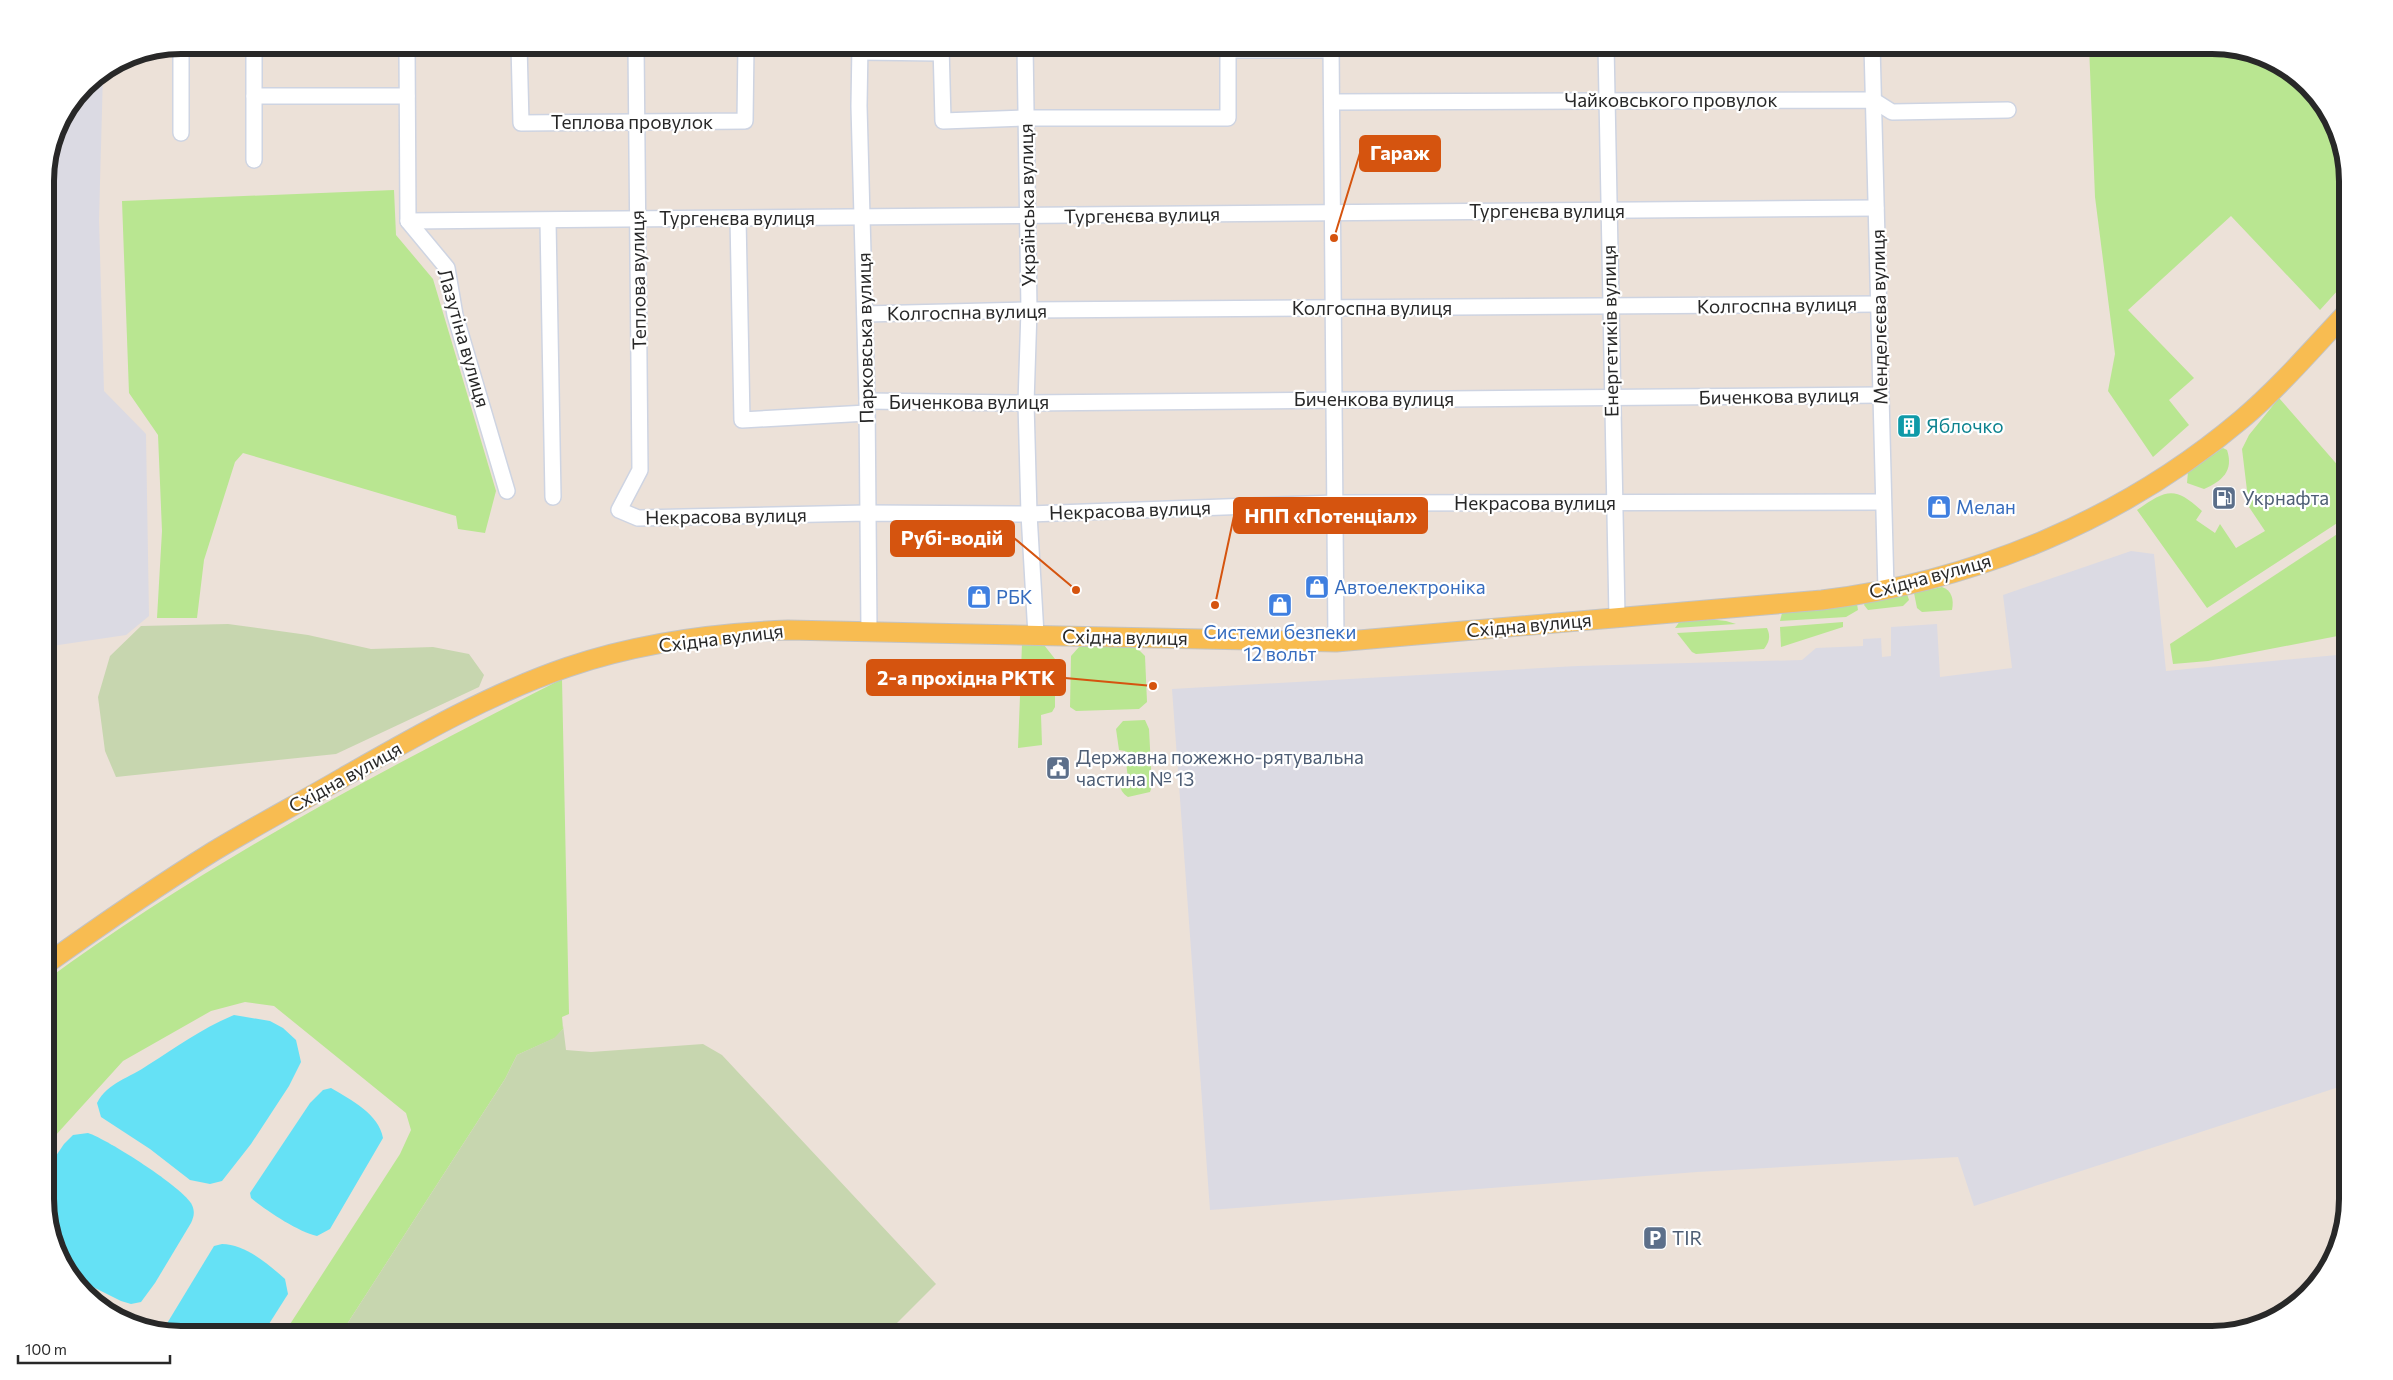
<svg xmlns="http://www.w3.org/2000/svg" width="2393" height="1380" viewBox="0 0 2393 1380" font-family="Commissioner,sans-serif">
<rect width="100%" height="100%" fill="#ece1d8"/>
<g fill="#dbdae3">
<polygon points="103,73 99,220 104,391 146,434 149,616 126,635 45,647 45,172 55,129 85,85"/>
<polygon points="2131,551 2154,554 2166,671 2348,654 2348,1084 1974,1206 1958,1157 1697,1172 1210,1210 1172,689 1577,666 1802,660 1816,648 1863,646 1863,639 1881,638 1882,657 1891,656 1891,627 1937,624 1940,677 2012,668 2003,595"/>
</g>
<g fill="#b9e691">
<polygon points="2089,45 2212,45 2280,63 2325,106 2348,172 2348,279 2320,310 2231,216 2128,310 2194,378 2169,400 2189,425 2153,457 2108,391 2115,354 2095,197"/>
<polygon points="394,190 396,235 433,279 496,491 485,533 458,529 456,516 243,453 235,462 204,560 197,618 157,618 162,531 158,435 129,393 122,201"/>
<path d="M 2279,398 L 2348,477 L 2348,516 L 2207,608 L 2137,510 C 2167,489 2175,486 2202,511 L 2196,520 L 2215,533 L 2220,524 L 2236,548 L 2265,531 L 2249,507 L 2242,449 L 2249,435 Z"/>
<path d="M 2223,448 L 2227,450 C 2234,471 2222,481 2204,489 L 2187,483 L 2188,472 Z"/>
<polygon points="2348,527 2348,634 2208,661 2173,664 2170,644"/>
<path d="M 1942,587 C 1952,590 1954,600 1952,610 L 1922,612 L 1917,608 L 1914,593 Z"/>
<polygon points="1907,594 1909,600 1903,606 1868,610 1864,605 1866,601"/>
<polygon points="1857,604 1858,610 1846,617 1780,621 1782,613"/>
<polygon points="1708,619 1726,621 1736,624 1675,628 1680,621"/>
<polygon points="1843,622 1843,627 1781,647 1780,627"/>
<path d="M 1767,628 C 1771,637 1769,642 1764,649 L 1696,654 L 1692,652 L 1677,633 Z"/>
<polygon points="1022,644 1044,645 1055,659 1055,707 1052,712 1041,715 1042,745 1018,748"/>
<polygon points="1079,647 1136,647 1145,656 1147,702 1139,709 1076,711 1070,707 1071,656"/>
<path d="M 562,679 L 569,1014 L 562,1017 L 563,1029 L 555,1038 L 517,1055 L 505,1079 L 340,1335 L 283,1335 L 400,1154 L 411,1130 L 406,1113 L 274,1006 L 245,1002 L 211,1011 L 123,1061 L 45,1147 L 45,981 C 205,863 384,769 562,679 Z"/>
<path d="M 1145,720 L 1149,729 L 1152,786 L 1150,792 L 1128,797 C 1122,793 1120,789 1120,782 L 1128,780 L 1125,751 L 1119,750 L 1116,729 L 1123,721 Z"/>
</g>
<g fill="#c7d6af">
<polygon points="228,624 308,635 371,649 433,647 469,654 484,675 479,687 336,754 116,777 105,751 98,697 110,656 141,626"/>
<polygon points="562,1017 566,1050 591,1052 703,1044 722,1055 936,1284 885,1335 340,1335 505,1079 517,1055 554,1038 563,1029"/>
</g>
<g fill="#65e1f5">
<path d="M 234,1015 L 270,1021 L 283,1028 L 296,1040 L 301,1062 L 289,1086 L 251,1144 L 222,1181 L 210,1184 L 190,1180 L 150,1149 L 101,1117 L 97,1103 C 108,1082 130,1078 148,1065 C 178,1046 201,1029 234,1015 Z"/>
<path d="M 331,1088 C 351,1100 379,1114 383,1138 L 330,1229 L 317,1236 C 297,1231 267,1211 251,1198 L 250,1193 L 310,1103 L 323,1090 Z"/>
<path d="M 88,1133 C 107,1139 184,1188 192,1205 C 195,1212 194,1216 191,1223 L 155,1283 L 141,1302 L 131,1304 L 121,1301 L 93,1287 L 65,1267 L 45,1208 L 45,1172 L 64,1144 L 73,1135 Z"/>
<path d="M 222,1244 C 245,1244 268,1264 285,1279 L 288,1294 L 262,1335 L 181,1335 L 163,1330 L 214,1246 Z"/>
</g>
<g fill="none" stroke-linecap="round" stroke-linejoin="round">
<defs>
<g id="minor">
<polyline points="407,45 408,221 447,268 455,315 507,491"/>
<polyline points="519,45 521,123 745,121 746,45"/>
<polyline points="636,45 640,470 619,510 638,518 867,513 1029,514 1335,503 1883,502"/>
<polyline points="860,45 859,106 867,401 869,630"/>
<polyline points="941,45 943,121 1026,118 1228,118 1228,45"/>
<polyline points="1025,45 1029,310 1026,403 1029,514 1036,635"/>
<polyline points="1331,45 1336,642"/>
<polyline points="1606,45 1617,617"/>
<polyline points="1872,45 1886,590"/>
<polyline points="1228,50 1331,50"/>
<polyline points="860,52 941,53"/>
<polyline points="254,96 407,96"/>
<polyline points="1332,102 1873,100 1892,112 2008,110"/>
<polyline points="181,133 181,45"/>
<polyline points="254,160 254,45"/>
<polyline points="738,218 742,420 867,413"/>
<polyline points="408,221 1876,208"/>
<polyline points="548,221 553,497"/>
<polyline points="865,314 1029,310 1878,304"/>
<polyline points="867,401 1026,403 1881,395"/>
</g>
<path id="major" d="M 45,965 C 101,925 156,887 214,851 C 257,825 301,802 344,777 C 416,736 489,694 568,667 C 638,643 714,633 788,630 L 1336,642 L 1822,600 C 1975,581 2124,519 2242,419 C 2280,387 2314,347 2348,311"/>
</defs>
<use href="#minor" stroke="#ced4e2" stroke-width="18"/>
<use href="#major" stroke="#c3c3c3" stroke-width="21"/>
<use href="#minor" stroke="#fff" stroke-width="15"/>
<use href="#major" stroke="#f8bc51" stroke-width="19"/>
</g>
<defs>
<symbol id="building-square" viewBox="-11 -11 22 22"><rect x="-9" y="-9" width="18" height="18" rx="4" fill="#0f9aa8" stroke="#fff"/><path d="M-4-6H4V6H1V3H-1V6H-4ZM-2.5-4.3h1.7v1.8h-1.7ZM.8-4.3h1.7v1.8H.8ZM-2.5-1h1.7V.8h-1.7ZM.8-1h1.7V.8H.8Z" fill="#fff"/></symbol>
<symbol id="fuel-square" viewBox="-11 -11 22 22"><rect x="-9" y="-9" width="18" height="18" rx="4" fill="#5c6f8a" stroke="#fff"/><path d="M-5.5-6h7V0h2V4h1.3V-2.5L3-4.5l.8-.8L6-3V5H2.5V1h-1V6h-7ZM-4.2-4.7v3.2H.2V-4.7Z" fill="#fff"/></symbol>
<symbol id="shop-square" viewBox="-11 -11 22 22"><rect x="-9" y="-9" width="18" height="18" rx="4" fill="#3f7fe0" stroke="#fff"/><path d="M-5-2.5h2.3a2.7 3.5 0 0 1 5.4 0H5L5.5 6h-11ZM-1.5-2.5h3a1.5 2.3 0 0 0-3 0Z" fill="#fff"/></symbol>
<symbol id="civic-square" viewBox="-11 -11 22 22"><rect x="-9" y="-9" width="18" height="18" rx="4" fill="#5c6f8a" stroke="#fff"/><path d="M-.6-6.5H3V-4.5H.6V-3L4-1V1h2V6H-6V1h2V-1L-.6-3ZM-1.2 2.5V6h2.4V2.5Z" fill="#fff"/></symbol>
<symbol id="parking-square" viewBox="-11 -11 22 22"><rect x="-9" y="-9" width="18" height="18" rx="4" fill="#5c6f8a" stroke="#fff"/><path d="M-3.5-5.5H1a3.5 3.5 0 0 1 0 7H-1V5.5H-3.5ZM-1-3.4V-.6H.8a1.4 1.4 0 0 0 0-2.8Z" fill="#fff"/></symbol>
</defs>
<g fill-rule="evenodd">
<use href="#building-square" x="1895" y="412" width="28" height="28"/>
<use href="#fuel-square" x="2210" y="484" width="28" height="28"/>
<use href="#shop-square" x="1925" y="493" width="28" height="28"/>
<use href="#shop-square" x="1303" y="573" width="28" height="28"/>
<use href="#shop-square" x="965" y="583" width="28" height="28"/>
<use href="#shop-square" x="1266" y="591" width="28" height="28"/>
<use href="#civic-square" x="1044" y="754" width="28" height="28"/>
<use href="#parking-square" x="1641" y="1224" width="28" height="28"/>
</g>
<g text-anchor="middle" stroke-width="4.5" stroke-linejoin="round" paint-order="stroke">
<g font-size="19" fill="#282828" stroke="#fff">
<text x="1671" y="107">Чайковського провулок</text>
<text x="632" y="129">Теплова провулок</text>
<text transform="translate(1027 205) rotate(-91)" y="7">Українська вулиця</text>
<text x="1547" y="218">Тургенєва вулиця</text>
<text transform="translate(1142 215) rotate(-1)" y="7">Тургенєва вулиця</text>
<text x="737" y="225">Тургенєва вулиця</text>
<text transform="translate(638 280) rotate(-91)" y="7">Теплова вулиця</text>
<text transform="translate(1777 305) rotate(-1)" y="7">Колгоспна вулиця</text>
<text x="1372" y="315">Колгоспна вулиця</text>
<text transform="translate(967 312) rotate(-1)" y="7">Колгоспна вулиця</text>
<text transform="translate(1879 317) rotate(-91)" y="7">Менделєєва вулиця</text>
<text transform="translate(1610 331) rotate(-91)" y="7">Енергетиків вулиця</text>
<text transform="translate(464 338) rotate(74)" y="7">Лазутіна вулиця</text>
<text transform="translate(865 338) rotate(-91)" y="7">Парковська вулиця</text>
<text transform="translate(1779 396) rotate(-1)" y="7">Биченкова вулиця</text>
<text x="1374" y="406">Биченкова вулиця</text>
<text x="969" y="409">Биченкова вулиця</text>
<text x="1535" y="510">Некрасова вулиця</text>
<text transform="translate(1130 510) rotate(-2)" y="7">Некрасова вулиця</text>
<text transform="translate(726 516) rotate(-1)" y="7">Некрасова вулиця</text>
<text transform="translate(1930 576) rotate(-15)" y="7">Східна вулиця</text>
<text transform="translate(1529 625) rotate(-5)" y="7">Східна вулиця</text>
<text transform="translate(1125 637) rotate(1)" y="7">Східна вулиця</text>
<text transform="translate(721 638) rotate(-7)" y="7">Східна вулиця</text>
<text transform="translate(345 777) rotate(-29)" y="7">Східна вулиця</text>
</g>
<g font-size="19" fill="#0d838f" stroke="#fff" text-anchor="start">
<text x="1926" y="433">Яблочко</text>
</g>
<g font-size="19" fill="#4e5e75" stroke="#fff" text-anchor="start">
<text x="2242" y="505">Укрнафта</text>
<text x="1076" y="764">Державна пожежно-рятувальна<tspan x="1076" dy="22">частина № 13</tspan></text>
<text x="1672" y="1245">TIR</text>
</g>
<g font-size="19" fill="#366cbe" stroke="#fff" text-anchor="start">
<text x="1956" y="514">Мелан</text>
<text x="1334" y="594">Автоелектроніка</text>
<text x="996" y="604">РБК</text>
<text x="1280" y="639" text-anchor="middle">Системи безпеки<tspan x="1280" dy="22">12 вольт</tspan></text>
</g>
</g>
<path d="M0 0H2393V1380H0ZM181 54H2212A127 127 0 0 1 2339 181V1199A127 127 0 0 1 2212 1326H181A127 127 0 0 1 54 1199V181A127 127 0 0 1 181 54Z" fill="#fff" fill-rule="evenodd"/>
<path fill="none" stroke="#282828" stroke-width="6" d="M181 54H2212A127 127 0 0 1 2339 181V1199A127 127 0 0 1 2212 1326H181A127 127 0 0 1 54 1199V181A127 127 0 0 1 181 54Z"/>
<path fill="none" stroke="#d5540f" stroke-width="2" d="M1334 238L1360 153M1215 605L1234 516M1076 590L1014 538M1153 686L1065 678"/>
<g fill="#d5540f" stroke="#fff" stroke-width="2">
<circle cx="1334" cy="238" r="5"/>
<circle cx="1215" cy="605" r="5"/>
<circle cx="1076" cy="590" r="5"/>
<circle cx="1153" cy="686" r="5"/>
</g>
<g fill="#d5540f" stroke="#d5540f" stroke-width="2">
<rect x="1360" y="136" width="80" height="35" rx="5"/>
<rect x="1234" y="498" width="193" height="35" rx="5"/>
<rect x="891" y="521" width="123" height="35" rx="5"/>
<rect x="867" y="660" width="198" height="35" rx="5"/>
</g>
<g font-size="20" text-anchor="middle" font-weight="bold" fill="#fff">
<text x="1400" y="160">Гараж</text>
<text x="1331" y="523">НПП «Потенціал»</text>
<text x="952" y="545">Рубі-водій</text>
<text x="966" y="685">2-а прохідна РКТК</text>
</g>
<path d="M18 1355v8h152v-8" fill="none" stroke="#282828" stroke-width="2.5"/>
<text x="25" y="1355" font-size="15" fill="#282828" stroke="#ffffff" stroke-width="4" paint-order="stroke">100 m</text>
</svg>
